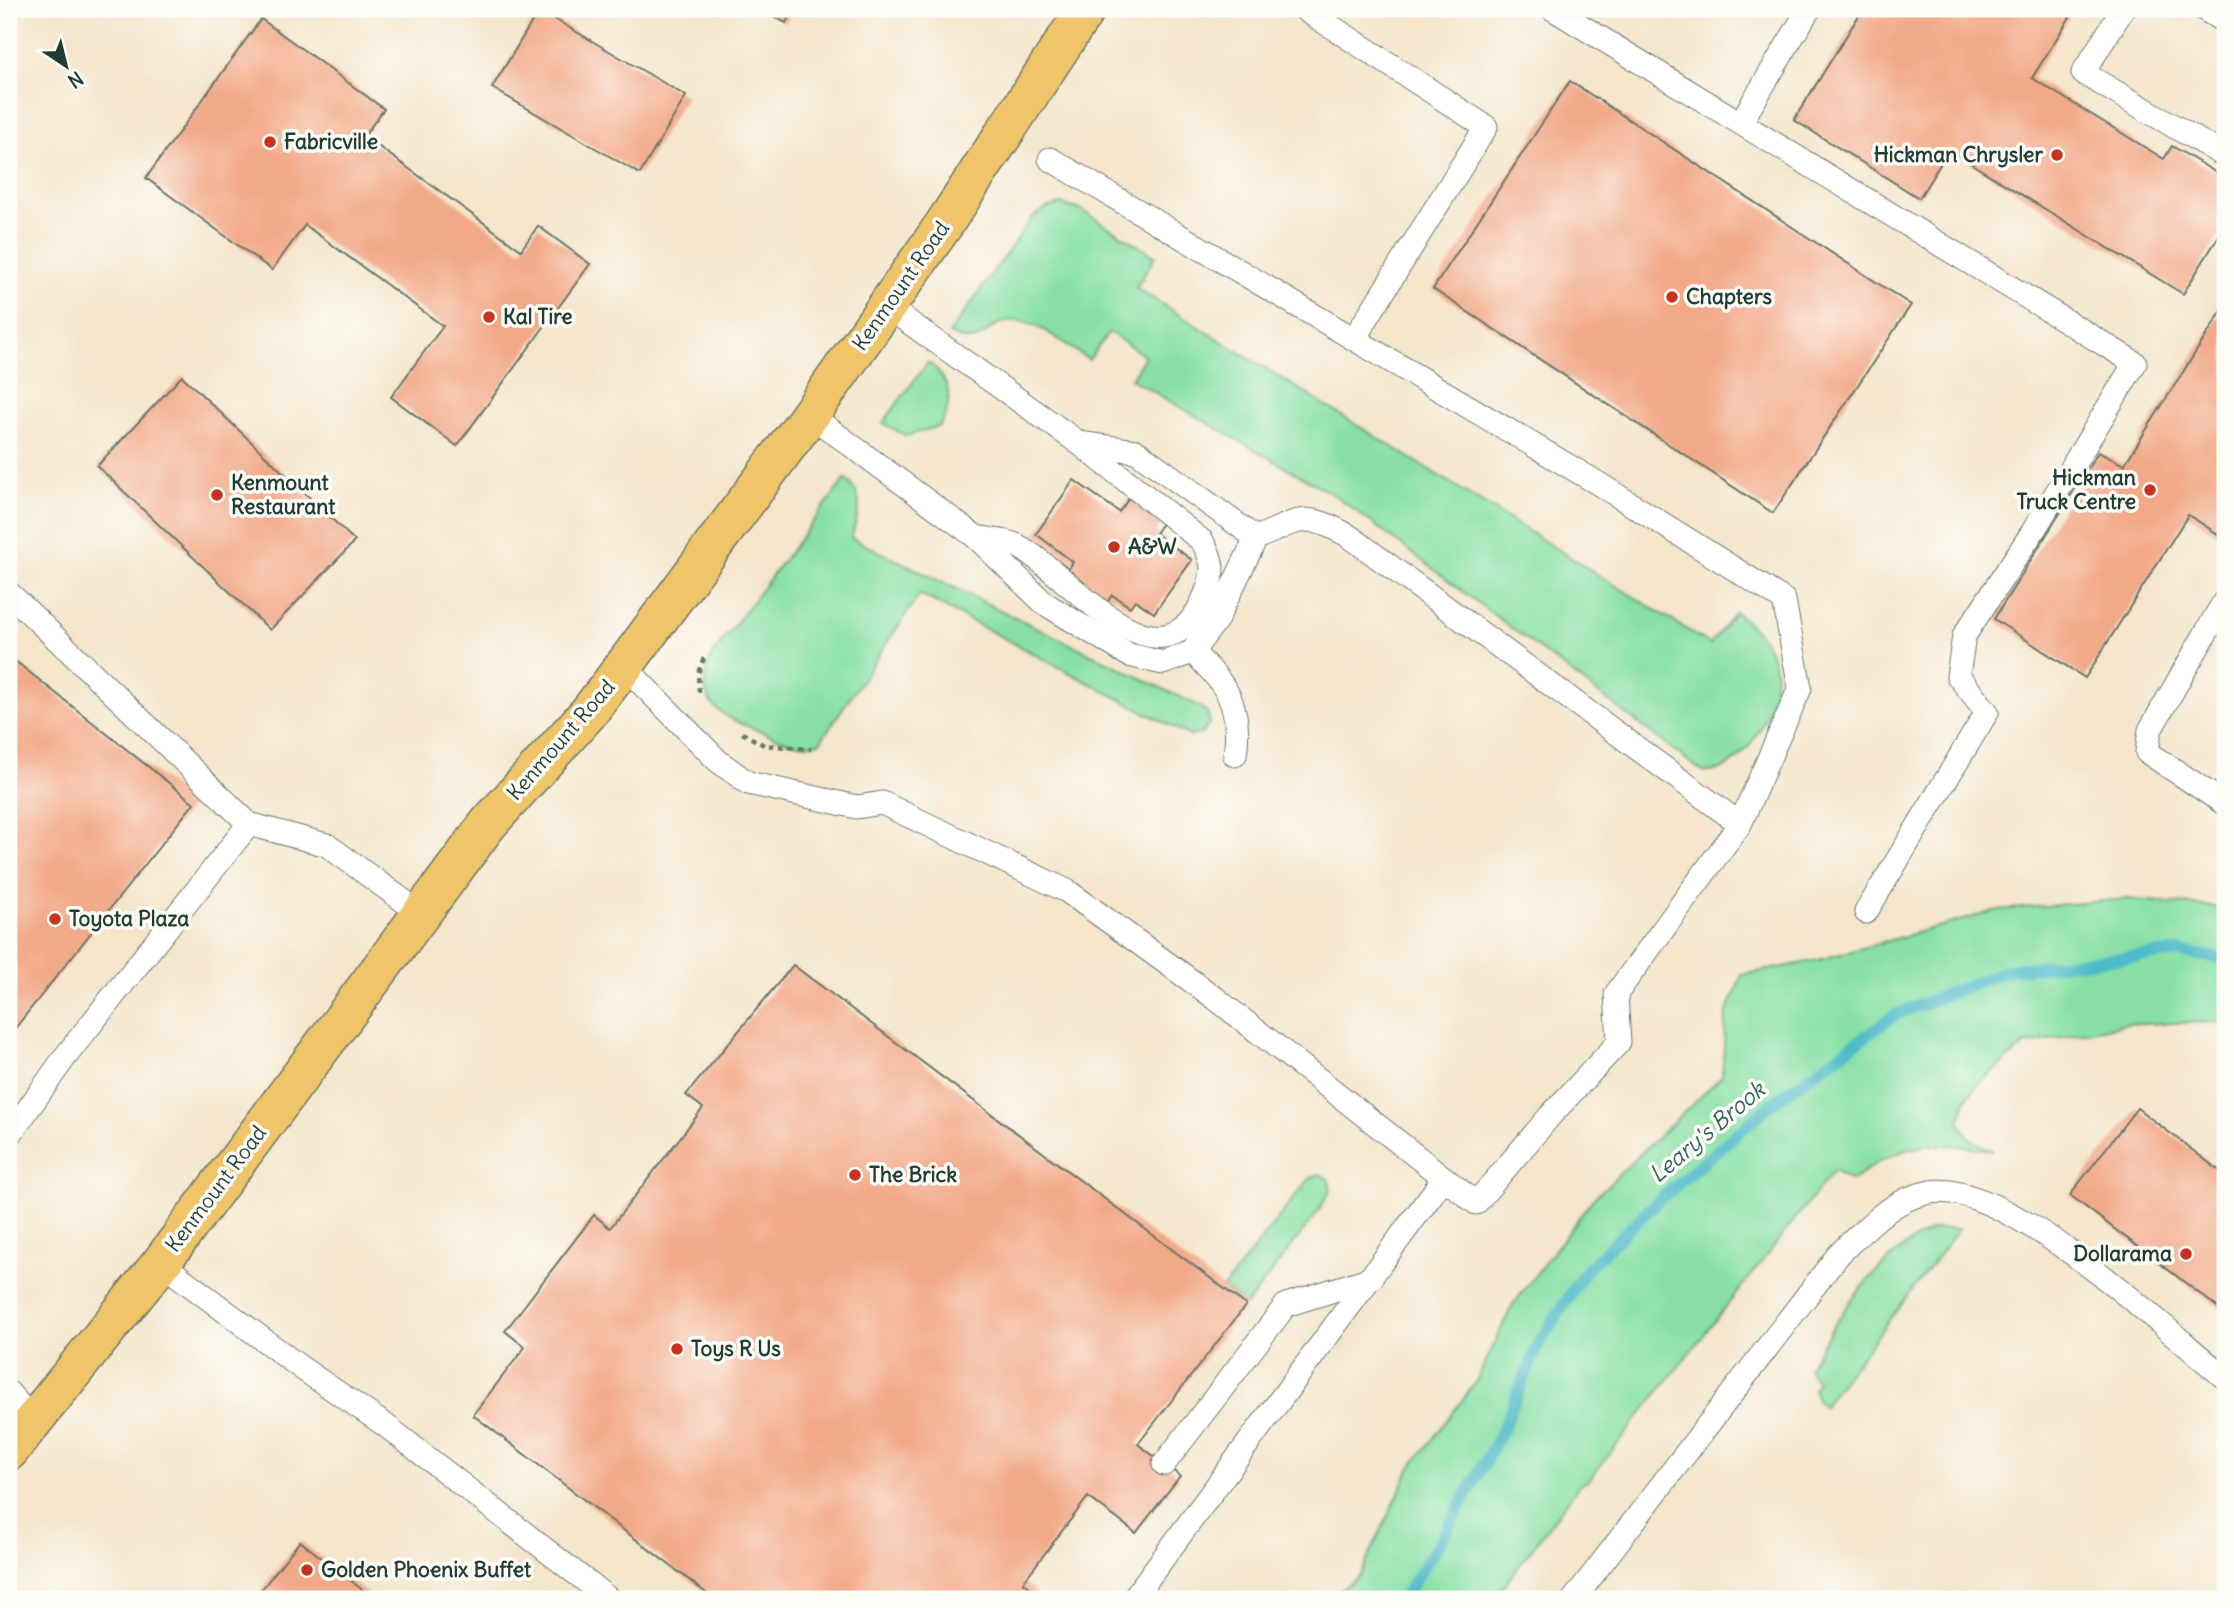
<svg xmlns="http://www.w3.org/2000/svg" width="2234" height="1608" viewBox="0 0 2234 1608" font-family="Delius,sans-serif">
<rect width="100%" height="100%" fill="#fdfcf7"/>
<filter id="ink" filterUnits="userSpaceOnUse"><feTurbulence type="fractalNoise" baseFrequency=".0143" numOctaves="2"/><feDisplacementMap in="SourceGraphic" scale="14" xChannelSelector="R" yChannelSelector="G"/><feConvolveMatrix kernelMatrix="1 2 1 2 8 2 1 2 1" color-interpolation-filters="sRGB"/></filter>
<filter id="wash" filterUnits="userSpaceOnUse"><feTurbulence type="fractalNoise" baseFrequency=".00686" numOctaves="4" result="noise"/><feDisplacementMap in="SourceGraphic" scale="28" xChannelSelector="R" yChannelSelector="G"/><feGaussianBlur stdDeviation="1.57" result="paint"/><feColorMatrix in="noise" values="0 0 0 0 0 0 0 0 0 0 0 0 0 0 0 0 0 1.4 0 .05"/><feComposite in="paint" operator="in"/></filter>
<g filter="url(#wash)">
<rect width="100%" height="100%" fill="#f4e5cb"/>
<g fill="#88e0a5" stroke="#548e6c" stroke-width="2">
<path d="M 1061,204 L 1081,210 L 1155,256 L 1136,288 L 1710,644 L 1735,612 C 1754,627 1770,642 1775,667 C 1781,703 1744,776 1703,772 L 1336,496 L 1131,379 L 1145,356 L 1109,332 L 1089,360 C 1068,347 1034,316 1007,321 C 980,327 984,351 949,334 L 1032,218 L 1047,208 Z"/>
<path d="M 928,362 C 951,380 954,402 940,426 L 906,436 L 883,423 Z"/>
<path d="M 845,479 C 867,496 858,515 851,538 L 1199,706 L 1207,712 L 1210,722 L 1203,733 L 1190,736 L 920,594 L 820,742 C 798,748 782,740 762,732 C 722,717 690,703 712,655 Z"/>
<path d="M 2126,899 L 2225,908 L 2225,1022 L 2125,1024 L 2025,1045 L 1981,1081 L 1966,1099 L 1959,1122 L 1970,1139 L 1993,1151 C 1937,1139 1897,1143 1852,1181 L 1834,1170 L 1589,1480 L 1581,1483 L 1494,1599 L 1327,1599 L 1360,1575 L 1411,1467 L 1476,1382 L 1512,1306 L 1593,1199 L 1722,1076 L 1726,1015 L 1742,975 L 1819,960 L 1998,910 Z"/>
<polygon points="1320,1174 1328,1179 1331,1189 1318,1212 1246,1305 1223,1288 1309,1179"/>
<path d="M 1933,1229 L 1959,1229 L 1823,1406 L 1817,1401 L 1814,1389 L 1817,1382 L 1808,1369 C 1840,1312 1874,1260 1933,1229 Z"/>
</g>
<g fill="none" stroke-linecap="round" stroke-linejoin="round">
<polyline stroke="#4dbac8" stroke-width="12" points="1403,1599 1442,1538 1501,1433 1538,1345 1586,1270 1659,1200 1774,1102 1895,1015 2007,970 2180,952 2225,959"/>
</g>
<g id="blocks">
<g fill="#f2a988">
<polygon points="759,9 793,9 786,23"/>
<polygon points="1863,9 2075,9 2032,78 2164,159 2172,146 2225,178 2225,226 2183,294 1949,150 1919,198 1794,120"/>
<polygon points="539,10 686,96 640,174 492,88"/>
<polygon points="261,19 384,109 364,136 521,250 538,226 590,264 457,446 391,397 443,326 305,225 272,270 146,178"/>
<polygon points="1570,81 1911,305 1773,513 1433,289"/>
<polygon points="2225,306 2225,522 2218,534 2188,515 2085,678 1994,619 2098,452 2124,465"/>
<polygon points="182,376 355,541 270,630 97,466"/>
<polygon points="1074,480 1119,512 1129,498 1163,522 1155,533 1192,560 1154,613 1135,600 1130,607 1112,595 1104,607 1063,577 1073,562 1036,534"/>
<polygon points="9,656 194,803 9,1036"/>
<polygon points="793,965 1246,1305 1138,1444 1180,1476 1136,1533 1088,1497 1023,1582 1035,1591 1029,1599 714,1599 473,1415 525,1347 505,1331 594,1215 610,1228 703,1108 686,1095"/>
<polygon points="2137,1108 2225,1175 2225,1313 2070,1195"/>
<polygon points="300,1541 374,1599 254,1599"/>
</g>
</g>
</g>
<g filter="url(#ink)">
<use href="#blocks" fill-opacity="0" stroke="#6a7869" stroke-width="2"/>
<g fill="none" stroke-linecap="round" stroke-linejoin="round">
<defs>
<g id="lane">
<polyline points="1304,9 1486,127 1354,339"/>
<polyline points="1553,9 2135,363 2032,533 1964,636 1958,676 1987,712 1866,912"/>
<polyline points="2123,9 2083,73 2225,156"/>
<polyline points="2204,9 2225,22"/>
<polyline points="1741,122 1809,9"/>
<polyline points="1050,159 1599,484 1784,600 1800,688 1740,824 1616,994 1619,1042 1549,1117 1476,1203 1444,1178 1133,1599"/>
<polyline points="810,415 976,537 1044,603 1129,655 1163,663 1192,652 1217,619 1256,538 1136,451 1079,443 886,306"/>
<path d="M 976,537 C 988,540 1006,540 1018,546 C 1069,572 1164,705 1207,591 C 1215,571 1213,559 1202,541 L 1079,443"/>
<path d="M 1256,538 C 1302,519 1304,511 1349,536 L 1740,824"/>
<polyline points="9,593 249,824"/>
<polyline points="2225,600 2150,730 2147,752 2225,804"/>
<path d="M 1192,652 C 1227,683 1242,707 1235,755"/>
<polyline points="624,666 718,761 748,783 857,807 882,803 1067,891 1215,998 1444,1178"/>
<polyline points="9,1136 65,1057 249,824 327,845 420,913"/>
<polyline points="161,1263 300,1367 385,1425 609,1599"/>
<polyline points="9,1393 32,1419"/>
<polyline points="1164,1464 1286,1305 1372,1278"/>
<path d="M 1574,1599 L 1839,1254 C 1866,1228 1892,1199 1930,1192 C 2006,1179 2165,1329 2225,1378"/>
</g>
<polyline id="primary" points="9,1451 161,1263 488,824 589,712 624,666 810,415 943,226 1086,9"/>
</defs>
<use href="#lane" stroke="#6a7869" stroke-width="25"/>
<use href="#primary" stroke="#6a7869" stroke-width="41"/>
<g stroke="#6a7869" stroke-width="4.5" stroke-dasharray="5 5" stroke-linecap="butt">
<polyline points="699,692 698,673 704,658"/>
<polyline points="742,733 764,745 811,749"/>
</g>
<use href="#lane" stroke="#fff" stroke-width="23"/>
<use href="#primary" stroke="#f0c469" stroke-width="38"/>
</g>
</g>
<g fill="#c8321e" stroke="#fdfcf7" stroke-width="2.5">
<circle cx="270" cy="142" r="7"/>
<circle cx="2057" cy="155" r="7"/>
<circle cx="1672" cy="297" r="7"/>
<circle cx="489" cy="317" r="7"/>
<circle cx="2150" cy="490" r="7"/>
<circle cx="217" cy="495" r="7"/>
<circle cx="1114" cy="547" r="7"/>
<circle cx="55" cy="919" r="7"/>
<circle cx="855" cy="1175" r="7"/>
<circle cx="2186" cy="1254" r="7"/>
<circle cx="677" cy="1349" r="7"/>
<circle cx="307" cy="1570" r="7"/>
</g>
<g text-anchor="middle" stroke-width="7" stroke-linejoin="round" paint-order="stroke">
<g font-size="21" font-weight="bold" fill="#1f3d34" stroke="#fdfcf7" text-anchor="start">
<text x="284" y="149">Fabricville</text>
<text x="2043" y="162" text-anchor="end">Hickman Chrysler</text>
<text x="1686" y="304">Chapters</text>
<text x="503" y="324">Kal Tire</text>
<text x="2136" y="485" text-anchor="end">Hickman<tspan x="2136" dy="24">Truck Centre</tspan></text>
<text x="231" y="490">Kenmount<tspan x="231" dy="24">Restaurant</tspan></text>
<text x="1128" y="554">A&amp;W</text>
<text x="69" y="926">Toyota Plaza</text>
<text x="869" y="1182">The Brick</text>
<text x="2172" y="1261" text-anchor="end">Dollarama</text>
<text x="691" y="1356">Toys R Us</text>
<text x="321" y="1577">Golden Phoenix Buffet</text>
</g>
<g font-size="21" fill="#1f3d34" stroke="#fdfcf7">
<text transform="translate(901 286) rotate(-55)" y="7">Kenmount Road</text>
<text transform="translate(561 740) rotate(-49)" y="7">Kenmount Road</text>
<text transform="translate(216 1189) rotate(-53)" y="7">Kenmount Road</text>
</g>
<g font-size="23" font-style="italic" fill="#2d6260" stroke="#fdfcf7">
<text transform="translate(1707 1132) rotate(-40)" y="8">Leary's Brook</text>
</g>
</g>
<rect width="2234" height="1608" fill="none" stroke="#fdfcf7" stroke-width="35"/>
<g transform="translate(66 66) rotate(145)" stroke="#fdfcf7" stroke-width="5" paint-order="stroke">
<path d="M0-5L12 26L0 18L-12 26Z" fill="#1f3d34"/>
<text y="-10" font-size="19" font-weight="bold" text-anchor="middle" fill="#1f3d34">N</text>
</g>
</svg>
